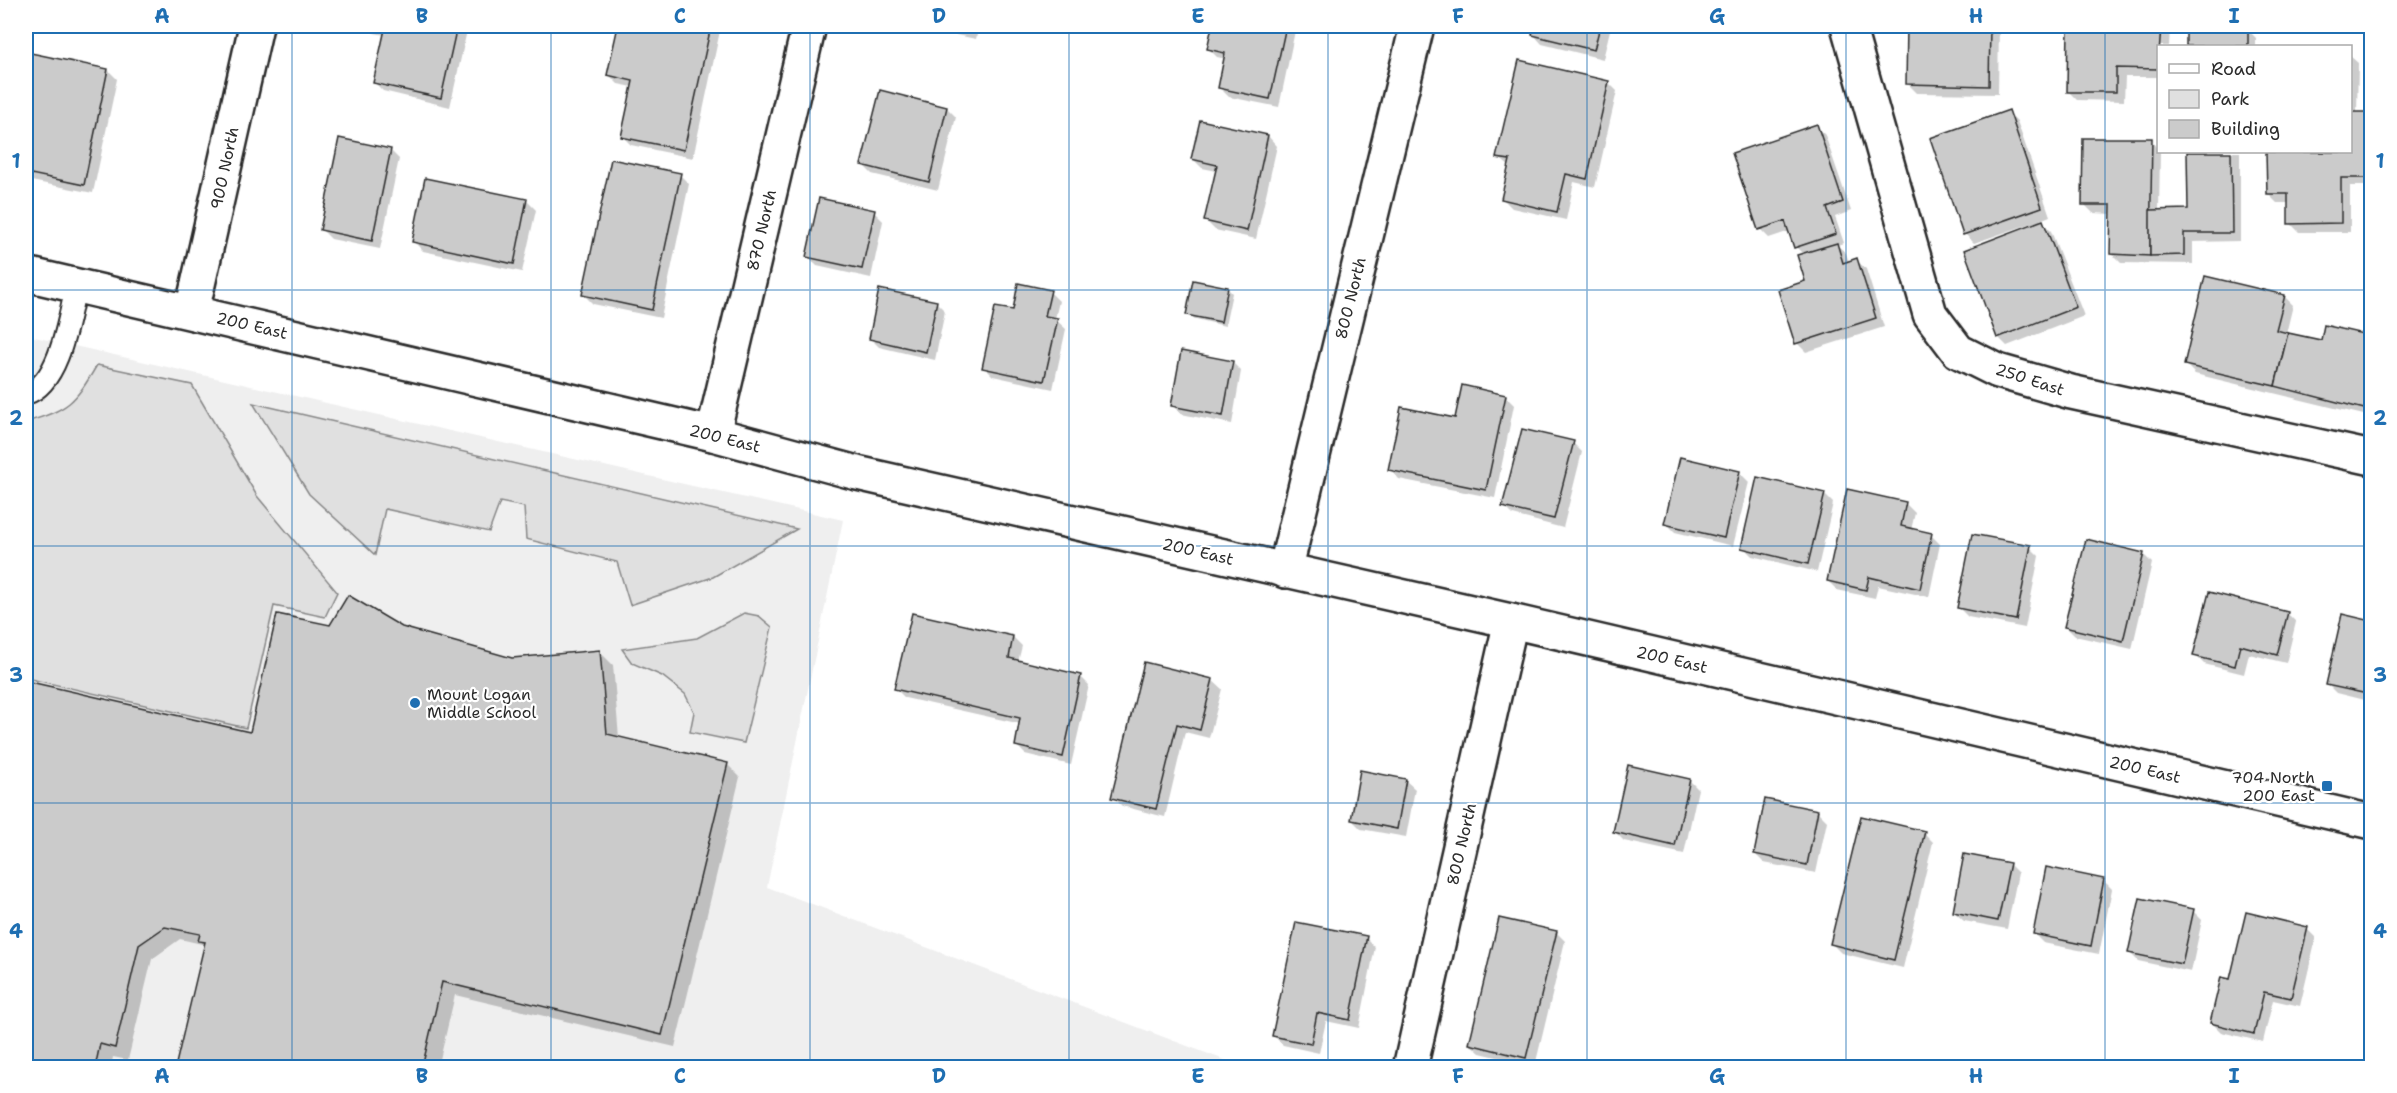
<svg xmlns="http://www.w3.org/2000/svg" width="2397" height="1093" viewBox="0 0 2397 1093" font-family="'Shantell Sans',sans-serif">
<rect width="100%" height="100%" fill="#fff"/>
<filter id="ink" filterUnits="userSpaceOnUse"><feTurbulence type="fractalNoise" baseFrequency=".0167" numOctaves="2"/><feDisplacementMap in="SourceGraphic" scale="12" xChannelSelector="R" yChannelSelector="G"/><feConvolveMatrix kernelMatrix="1 2 1 2 8 2 1 2 1" color-interpolation-filters="sRGB"/></filter>
<g filter="url(#ink)">
<polygon fill="#efefef" points="26,335 843,520 767,887 1243,1067 26,1068"/>
<g fill="#e0e0e0" stroke="#868686" stroke-width="1.5">
<path d="M 97,365 L 192,385 L 257,496 L 337,592 L 325,617 L 274,606 L 246,728 L 26,678 L 26,422 C 68,410 75,403 97,365 Z"/>
<polygon points="253,403 797,529 713,577 630,605 617,562 526,539 524,507 500,502 489,532 385,509 375,555 309,494"/>
<polygon points="744,613 759,616 772,627 744,743 690,732 694,712 685,694 662,676 632,663 622,649 697,638"/>
</g>
<g fill="#0003">
<polygon points="366,26 468,26 450,107 383,91 374,82 385,35 374,33"/>
<polygon points="619,26 646,28 646,26 721,26 693,158 631,145 622,136 633,87 618,84 609,75"/>
<polygon points="912,26 979,26 976,39"/>
<polygon points="1214,26 1296,26 1279,107 1229,97 1220,88 1226,59 1217,57 1208,48"/>
<polygon points="1536,26 1611,26 1603,59 1542,44 1533,34"/>
<polygon points="1909,26 1999,26 1998,94 1917,93 1908,84"/>
<polygon points="2069,26 2170,26 2169,46 2158,46 2158,77 2125,77 2124,101 2077,100 2068,91"/>
<polygon points="2187,29 2247,29 2256,38 2256,46 2187,46"/>
<polygon points="26,53 108,70 117,79 93,193 26,180"/>
<polygon points="2350,56 2358,63 2357,114 2368,114 2372,117 2372,186 2350,186 2350,232 2299,232 2290,223 2290,203 2277,203 2268,194 2268,152 2350,152"/>
<polygon points="1608,82 1617,91 1595,187 1574,182 1566,220 1512,208 1503,199 1510,167 1498,157"/>
<polygon points="881,92 947,108 956,117 938,190 872,174 863,165"/>
<polygon points="2008,112 2017,121 2050,216 2040,220 2051,231 2084,316 2007,346 1998,337 2032,223 1974,243 1965,234"/>
<polygon points="1816,126 1825,135 1851,211 1835,217 1844,243 1837,245 1846,253 1849,262 1856,260 1866,269 1884,327 1806,352 1797,343 1807,282 1804,255 1796,247 1790,231 1769,238 1760,229"/>
<polygon points="1268,136 1277,146 1256,239 1215,230 1206,221 1217,171 1202,168 1193,159"/>
<polygon points="2151,140 2160,152 2159,211 2189,211 2189,152 2240,152 2240,241 2193,242 2193,264 2121,263 2112,254 2112,214 2093,213 2084,204"/>
<polygon points="390,150 399,159 380,249 331,239 322,230"/>
<polygon points="680,175 689,184 661,318 593,304 584,295"/>
<polygon points="527,201 536,210 522,272 423,251 414,242"/>
<polygon points="874,212 883,221 871,278 817,266 808,257"/>
<polygon points="1195,282 1228,289 1232,293 1225,326 1192,318 1188,314"/>
<polygon points="1050,292 1059,301 1055,319 1066,329 1053,389 993,376 984,367 1014,312"/>
<polygon points="2284,296 2293,305 2286,334 2322,342 2372,338 2372,417 2195,374 2186,365"/>
<polygon points="936,302 945,311 935,360 879,347 870,338"/>
<polygon points="1232,362 1241,371 1232,424 1181,414 1172,405"/>
<polygon points="1505,396 1514,405 1495,498 1399,479 1390,469 1456,420"/>
<polygon points="1573,443 1582,452 1563,528 1513,515 1504,506"/>
<polygon points="1682,459 1740,473 1749,482 1733,546 1675,532 1666,523"/>
<polygon points="1848,491 1906,504 1915,513 1911,530 1931,535 1940,544 1929,597 1878,586 1875,598 1837,590 1828,581"/>
<polygon points="1824,494 1833,503 1817,572 1752,556 1743,547"/>
<polygon points="2030,547 2039,556 2025,628 1968,617 1959,608"/>
<polygon points="2143,554 2152,563 2132,649 2075,636 2066,627"/>
<polygon points="2287,613 2296,622 2286,663 2249,654 2244,674 2204,664 2195,655"/>
<polygon points="2372,622 2372,702 2336,693 2327,684"/>
<polygon points="331,627 401,628 512,659 600,652 613,665 619,738 727,764 740,777 675,1047 455,995 438,1068 176,1068 206,945 180,939 152,959 128,1060 113,1057 111,1068 26,1068 26,682 251,734"/>
<polygon points="1013,637 1022,646 1018,662 1080,676 1089,685 1071,765 1025,754 1016,745 1021,724 905,698 896,689"/>
<polygon points="1212,680 1222,689 1209,738 1185,732 1165,817 1122,806 1113,797"/>
<polygon points="1405,780 1415,789 1406,837 1361,829 1352,820"/>
<polygon points="1689,780 1698,789 1684,854 1624,841 1615,832"/>
<polygon points="1818,812 1827,821 1816,873 1764,863 1755,854"/>
<polygon points="1924,833 1933,842 1903,968 1841,953 1832,944"/>
<polygon points="2009,864 2018,873 2007,929 1964,921 1954,912"/>
<polygon points="2103,880 2112,889 2099,954 2043,943 2034,934"/>
<polygon points="2193,911 2202,920 2191,972 2138,961 2129,952"/>
<polygon points="2307,929 2316,938 2300,1006 2273,1000 2263,1042 2221,1032 2212,1023 2231,981"/>
<polygon points="1556,932 1565,941 1535,1066 1480,1053 1470,1044"/>
<polygon points="1366,938 1375,947 1359,1028 1326,1021 1319,1053 1283,1045 1274,1036"/>
<polygon points="2214,1064 2232,1068 2214,1068"/>
</g>
<g fill="#cbcbcb" stroke="#2b2b2b" stroke-width="1.5">
<polygon points="368,26 457,26 441,98 373,83 385,29"/>
<polygon points="618,26 711,26 684,150 621,137 633,81 607,75"/>
<polygon points="1212,26 1286,26 1270,99 1218,88 1225,53 1207,49"/>
<polygon points="1534,26 1600,26 1594,50 1532,35"/>
<polygon points="1907,26 1990,26 1989,86 1906,84"/>
<polygon points="2068,26 2161,26 2158,69 2116,68 2116,92 2067,92"/>
<polygon points="2186,27 2248,28 2248,46 2186,46"/>
<polygon points="26,52 108,69 84,185 26,173"/>
<polygon points="1519,60 1609,81 1587,179 1566,174 1557,212 1501,199 1510,160 1496,158"/>
<polygon points="880,90 947,107 929,182 861,165"/>
<polygon points="2009,110 2042,207 1963,235 1930,138"/>
<polygon points="2350,112 2369,112 2369,178 2341,178 2341,223 2288,224 2288,194 2267,194 2266,152 2350,152"/>
<polygon points="1200,120 1268,135 1247,231 1204,221 1217,165 1191,159"/>
<polygon points="1817,124 1843,202 1827,208 1836,234 1794,248 1785,221 1758,230 1732,153"/>
<polygon points="339,138 391,149 372,241 320,230"/>
<polygon points="2083,138 2152,138 2150,256 2110,254 2111,205 2082,205"/>
<polygon points="2187,152 2231,152 2232,233 2184,233 2184,255 2150,256 2150,210 2188,209"/>
<polygon points="611,159 681,173 652,310 582,295"/>
<polygon points="425,178 527,199 514,264 412,242"/>
<polygon points="819,198 875,210 862,269 806,257"/>
<polygon points="2043,220 2076,307 1997,338 1964,250"/>
<polygon points="1837,243 1843,263 1857,258 1876,318 1795,344 1778,290 1805,281 1797,255"/>
<polygon points="2205,276 2285,295 2276,330 2288,333 2275,386 2184,365"/>
<polygon points="1193,280 1228,287 1221,322 1186,315"/>
<polygon points="1018,283 1051,290 1045,316 1058,318 1044,381 982,368 995,307 1013,310"/>
<polygon points="879,289 937,301 926,352 869,339"/>
<polygon points="2324,325 2372,336 2372,411 2275,386 2288,333 2321,340"/>
<polygon points="1181,351 1233,361 1223,416 1171,406"/>
<polygon points="1462,385 1506,395 1486,490 1388,470 1401,407 1455,418"/>
<polygon points="1522,429 1574,441 1554,519 1502,507"/>
<polygon points="1680,457 1740,471 1724,538 1664,524"/>
<polygon points="1757,477 1825,493 1808,564 1741,548"/>
<polygon points="1847,489 1906,502 1901,526 1932,533 1920,589 1869,577 1866,590 1827,581"/>
<polygon points="1972,534 2031,545 2016,620 1957,608"/>
<polygon points="2086,539 2144,553 2123,641 2064,627"/>
<polygon points="2209,592 2288,612 2277,655 2240,645 2235,666 2193,656"/>
<polygon points="348,595 402,627 512,658 600,650 607,734 728,763 662,1035 442,982 422,1068 175,1068 205,942 198,941 200,934 165,927 139,945 115,1048 100,1044 95,1068 26,1068 26,681 250,732 277,614 330,625"/>
<polygon points="912,613 1013,636 1009,658 1081,675 1063,757 1015,746 1020,718 894,689"/>
<polygon points="2342,614 2372,621 2372,695 2326,685"/>
<polygon points="1144,662 1213,679 1200,730 1177,724 1156,809 1111,798"/>
<polygon points="1628,765 1690,779 1675,846 1613,832"/>
<polygon points="1360,770 1406,779 1397,829 1351,820"/>
<polygon points="1765,799 1818,810 1807,865 1754,854"/>
<polygon points="1861,816 1925,831 1894,960 1830,944"/>
<polygon points="1964,854 2010,863 1998,921 1953,912"/>
<polygon points="2046,867 2104,879 2091,946 2033,934"/>
<polygon points="2140,898 2194,909 2182,964 2128,953"/>
<polygon points="2246,912 2308,927 2291,998 2264,992 2254,1034 2210,1023 2221,977 2230,979"/>
<polygon points="1499,918 1557,931 1526,1058 1469,1044"/>
<polygon points="1296,922 1367,936 1350,1020 1317,1013 1311,1044 1272,1036"/>
</g>
<g fill="none" stroke-linecap="round" stroke-linejoin="round">
<defs>
<path id="lane" d="M 26,394 C 60,384 69,316 76,286"/>
<g id="street">
<polyline points="1848,26 1930,314 1958,351 1998,371 2071,392 2372,458"/>
<polyline points="192,311 256,26"/>
<polyline points="713,434 809,26"/>
<polyline points="1285,571 1417,26"/>
<polyline points="1410,1068 1511,621"/>
</g>
<polyline id="secondary" points="26,274 713,434 857,473 1511,621 2372,822"/>
</defs>
<use href="#lane" stroke="#2b2b2b" stroke-width="24"/>
<use href="#street" stroke="#2b2b2b" stroke-width="38"/>
<use href="#secondary" stroke="#2b2b2b" stroke-width="38"/>
<use href="#lane" stroke="#fff" stroke-width="20"/>
<use href="#street" stroke="#fff" stroke-width="33"/>
<use href="#secondary" stroke="#fff" stroke-width="33"/>
</g>
</g>
<path fill="none" stroke="#1f6fb2" stroke-width="1.5" stroke-opacity="0.55" d="M 292,26 L 292,1068M 551,26 L 551,1068M 810,26 L 810,1068M 1069,26 L 1069,1068M 1328,26 L 1328,1068M 1587,26 L 1587,1068M 1846,26 L 1846,1068M 2105,26 L 2105,1068M 26,290 L 2372,290M 26,546 L 2372,546M 26,803 L 2372,803"/>
<g fill="#1f6fb2" stroke="#fff" stroke-width="2">
<circle cx="415" cy="703" r="6"/>
<rect x="2321" y="780" width="12" height="12" rx="3"/>
</g>
<g text-anchor="middle" stroke-width="4.5" stroke-linejoin="round" paint-order="stroke">
<g font-size="16" fill="#2b2b2b" stroke="#fff">
<text transform="translate(224 168) rotate(-78)" y="6">900 North</text>
<text transform="translate(761 230) rotate(-77)" y="6">870 North</text>
<text transform="translate(1350 298) rotate(-76)" y="6">800 North</text>
<text transform="translate(252 325) rotate(13)" y="6">200 East</text>
<text transform="translate(2030 379) rotate(18)" y="6">250 East</text>
<text transform="translate(725 438) rotate(14)" y="6">200 East</text>
<text transform="translate(1198 551) rotate(13)" y="6">200 East</text>
<text transform="translate(1672 659) rotate(13)" y="6">200 East</text>
<text transform="translate(2145 769) rotate(13)" y="6">200 East</text>
<text transform="translate(1461 844) rotate(-77)" y="6">800 North</text>
</g>
<g font-size="16" fill="#2b2b2b" stroke="#fff" text-anchor="start">
<text x="427" y="700">Mount Logan<tspan x="427" dy="18">Middle School</tspan></text>
<text x="2315" y="783" text-anchor="end">704 North<tspan x="2315" dy="18">200 East</tspan></text>
</g>
</g>
<rect width="2397" height="1093" fill="none" stroke="#fff" stroke-width="66"/>
<rect x="2157" y="45" width="195" height="108" fill="#ffffff" stroke="#aaaaaa" stroke-width="1.5"/>
<rect x="2169" y="64" width="30" height="9" fill="#ffffff" stroke="#aaaaaa" stroke-width="1.5"/>
<text x="2211" y="75" font-size="18" fill="#2b2b2b">Road</text>
<rect x="2169" y="90" width="30" height="18" fill="#e0e0e0" stroke="#aaaaaa" stroke-width="1.5"/>
<text x="2211" y="105" font-size="18" fill="#2b2b2b">Park</text>
<rect x="2169" y="120" width="30" height="18" fill="#cbcbcb" stroke="#aaaaaa" stroke-width="1.5"/>
<text x="2211" y="135" font-size="18" fill="#2b2b2b">Building</text>
<rect x="33" y="33" width="2331" height="1027" fill="none" stroke="#1f6fb2" stroke-width="2"/>
<g font-size="20" text-anchor="middle" font-weight="bold" fill="#1f6fb2">
<text x="162" y="23">A</text>
<text x="422" y="23">B</text>
<text x="680" y="23">C</text>
<text x="939" y="23">D</text>
<text x="1198" y="23">E</text>
<text x="1458" y="23">F</text>
<text x="1717" y="23">G</text>
<text x="1976" y="23">H</text>
<text x="2234" y="23">I</text>
<text x="16" y="168">1</text>
<text x="2380" y="168">1</text>
<text x="16" y="425">2</text>
<text x="2380" y="425">2</text>
<text x="16" y="682">3</text>
<text x="2380" y="682">3</text>
<text x="16" y="938">4</text>
<text x="2380" y="938">4</text>
<text x="162" y="1083">A</text>
<text x="422" y="1083">B</text>
<text x="680" y="1083">C</text>
<text x="939" y="1083">D</text>
<text x="1198" y="1083">E</text>
<text x="1458" y="1083">F</text>
<text x="1717" y="1083">G</text>
<text x="1976" y="1083">H</text>
<text x="2234" y="1083">I</text>
</g>
</svg>
